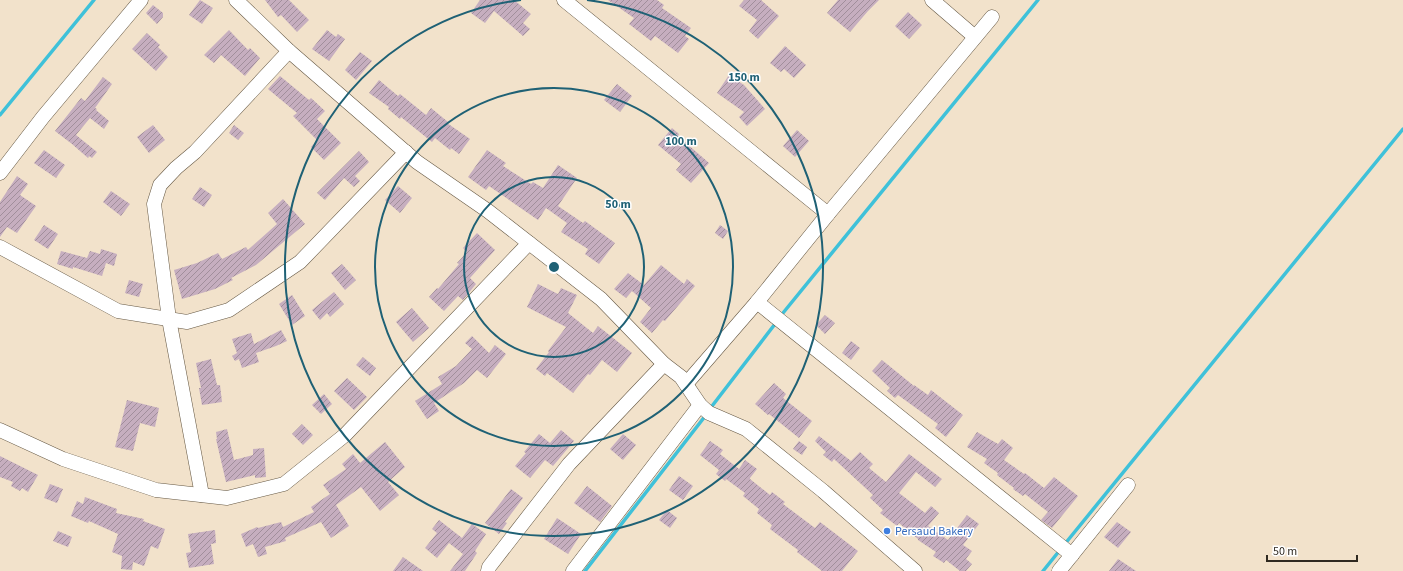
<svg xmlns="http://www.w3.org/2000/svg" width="1403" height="571" viewBox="0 0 1403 571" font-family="'Source Sans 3',sans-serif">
<defs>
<pattern id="building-hatch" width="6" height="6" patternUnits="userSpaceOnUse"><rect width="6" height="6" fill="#c6aebf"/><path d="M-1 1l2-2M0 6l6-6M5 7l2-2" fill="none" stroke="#a18e9b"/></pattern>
</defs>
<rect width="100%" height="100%" fill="#f2e2cb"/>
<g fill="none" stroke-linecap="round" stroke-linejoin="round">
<g stroke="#3fc1d9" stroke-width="3.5">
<polyline points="0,115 94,0"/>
<polyline points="783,313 1038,0"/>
<polyline points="709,410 775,324"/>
<polyline points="1064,545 1403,129"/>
<polyline points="585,571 706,415"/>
<polyline points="1043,571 1060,550"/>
</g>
</g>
<g fill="url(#building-hatch)">
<polygon points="200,0 213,8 202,24 189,15"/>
<polygon points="265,0 289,0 309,20 297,32 281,15 278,17"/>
<polygon points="480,0 514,0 531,14 523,23 530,29 523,36 494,11 485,23 471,13"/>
<polygon points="608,0 657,0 664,5 662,8 691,28 685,36 689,39 678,53 655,36 651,41 629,24 634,18"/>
<polygon points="744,0 761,0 779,16 758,39 749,31 757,20 739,6"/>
<polygon points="838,0 879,0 868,11 850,32 827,13"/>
<polygon points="153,5 163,13 163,17 157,24 146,13"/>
<polygon points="908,12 922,25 909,39 895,26"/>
<polygon points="229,30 248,50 250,48 260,58 245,76 221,55 214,63 204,55"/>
<polygon points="327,30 336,37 338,34 345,39 329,61 312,49"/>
<polygon points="147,33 160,45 158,47 168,57 156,71 132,49"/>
<polygon points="785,46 806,65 794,78 784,69 781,72 770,63"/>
<polygon points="360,52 372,61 356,80 345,70"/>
<polygon points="729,75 744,85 765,109 747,126 739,117 744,112 717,93"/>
<polygon points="280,76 309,100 311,98 325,111 317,119 341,143 324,160 311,147 317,140 293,116 297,113 268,89"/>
<polygon points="103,77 112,84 95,108 97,109 96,110 109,121 104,129 90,118 76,135 97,152 92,158 89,156 88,158 72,144 55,131 81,98 85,101"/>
<polygon points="379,80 398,96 400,94 426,115 431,108 448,122 447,123 470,139 459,154 451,148 450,150 435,138 432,142 401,117 400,119 388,109 389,107 369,93"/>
<polygon points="617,84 632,96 620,112 604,100"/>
<polygon points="153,125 165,140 149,153 137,137"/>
<polygon points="234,125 244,133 238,140 229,133"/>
<polygon points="672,128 679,134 678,136 709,163 691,183 676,170 681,164 658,145"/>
<polygon points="797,130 809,141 795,157 783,146"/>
<polygon points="44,150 65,165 56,178 34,163"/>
<polygon points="487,150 506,163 503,166 531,184 533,182 543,188 558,165 577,178 558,206 583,223 585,221 615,243 599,264 585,254 588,249 561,232 567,223 546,208 538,220 489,186 486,190 468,177"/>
<polygon points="359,151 369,162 355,176 360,181 354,187 344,178 325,200 317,193"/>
<polygon points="17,176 28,184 20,195 36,206 17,233 7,227 0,237 0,202"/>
<polygon points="398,186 412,198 400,213 385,200"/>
<polygon points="200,187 212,195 204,207 192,199"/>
<polygon points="111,191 130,204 121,216 103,202"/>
<polygon points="283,199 305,224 256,265 231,278 233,280 215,289 182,299 174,270 197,263 218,253 222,259 246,247 248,250 277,224 268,213"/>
<polygon points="44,225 58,234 48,249 34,240"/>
<polygon points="720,225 728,231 723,239 715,233"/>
<polygon points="477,233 495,250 470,278 476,284 463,300 458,296 444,311 429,297 437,288 438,289 459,264 457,263 467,252 463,248"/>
<polygon points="101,249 117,254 114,266 106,263 102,276 73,267 73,269 57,264 61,251 87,258 90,251 100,254"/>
<polygon points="342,264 356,280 345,290 331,273"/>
<polygon points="661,265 684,284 687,279 695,286 665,321 663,320 652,333 640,322 651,308 632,291 626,298 614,289 628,273 644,285"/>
<polygon points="129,280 143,284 139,297 125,293"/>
<polygon points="538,284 558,294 561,288 577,295 568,313 593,333 598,326 632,353 617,372 602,360 590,375 588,374 573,393 547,373 545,376 536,369 549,352 548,351 566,327 527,307"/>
<polygon points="334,292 344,304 330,317 327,313 320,320 312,310"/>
<polygon points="292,295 305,316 292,325 279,304"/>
<polygon points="412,308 429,328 413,342 396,322"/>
<polygon points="825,315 835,323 825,334 816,325"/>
<polygon points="281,330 287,341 276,346 256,353 259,362 242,368 239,359 235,361 232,356 237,353 232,339 251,333 254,344"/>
<polygon points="472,336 489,353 495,345 506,354 487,378 477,370 464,383 434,403 439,411 427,419 415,401 442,384 438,377 456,366 472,349 465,343"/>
<polygon points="851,341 860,348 851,360 842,353"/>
<polygon points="363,357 376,368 370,376 356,365"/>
<polygon points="211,359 217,385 220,385 222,402 202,405 199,388 201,388 196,363"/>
<polygon points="882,360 914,386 914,385 928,395 931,390 963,415 946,437 935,428 938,424 898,395 895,398 887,391 890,388 872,371"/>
<polygon points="347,378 367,397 354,410 334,391"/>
<polygon points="774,383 786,394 783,398 812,421 799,438 769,414 768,415 755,404"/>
<polygon points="324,394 332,404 321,414 312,405"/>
<polygon points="127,400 159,408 155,427 140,423 133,451 115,447"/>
<polygon points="302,424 313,435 303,445 292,434"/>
<polygon points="227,429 234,460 253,455 253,449 264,448 266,477 255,478 255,475 226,482 216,439 217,439 216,432"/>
<polygon points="561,430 574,441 553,466 545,460 530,478 515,466 526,453 524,452 539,434 550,443"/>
<polygon points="977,432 998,444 1002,439 1013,448 1004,460 1024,474 1025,473 1044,488 1054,477 1078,496 1052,528 1041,520 1048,512 1025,494 1023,496 1013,489 1014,488 997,475 998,473 984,463 987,459 967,447"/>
<polygon points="623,434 636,445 623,460 610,449"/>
<polygon points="819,436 851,461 860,452 873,464 869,468 886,482 909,454 942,479 935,487 916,472 899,493 925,513 931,506 939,513 928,526 948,540 967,515 979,524 963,545 972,551 966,559 972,564 966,571 960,571 946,560 944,563 933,556 936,552 918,540 918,539 899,523 897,526 880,513 883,510 870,498 873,495 834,459 832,462 823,455 826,452 815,441"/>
<polygon points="710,441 723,450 720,454 739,469 745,460 757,469 750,478 750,479 770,495 772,492 785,502 783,504 815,528 820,522 858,551 842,571 822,571 797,552 798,550 770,529 772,525 757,513 759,509 743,496 745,493 726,479 725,481 716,474 719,470 700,455"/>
<polygon points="799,441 807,447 802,455 793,449"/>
<polygon points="385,442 405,467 388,482 399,495 380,511 361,487 336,505 349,526 331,538 321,522 285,538 286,541 265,547 267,554 258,557 253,544 246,547 241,534 257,527 258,528 281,522 283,527 314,512 311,507 330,494 323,485 346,469 342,464 353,454 360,463"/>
<polygon points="0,456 38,475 28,492 22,488 20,491 11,486 13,482 0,477"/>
<polygon points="679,476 693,486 683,500 669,490"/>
<polygon points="50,484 63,489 57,503 44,498"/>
<polygon points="587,486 612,506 600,522 574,503"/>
<polygon points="511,489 523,498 505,522 507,523 499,534 485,523"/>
<polygon points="85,497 117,509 116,513 144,519 143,521 165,529 158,549 151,546 144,566 133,562 132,570 121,569 122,556 112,552 118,534 89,521 88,523 71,516 77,501 83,504"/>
<polygon points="667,510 677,518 670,528 659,520"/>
<polygon points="557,518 581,534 568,554 544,539"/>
<polygon points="439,520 462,538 472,524 486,534 475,551 477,553 465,571 450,571 463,554 449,543 437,558 425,548 437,533 432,529"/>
<polygon points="1117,522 1131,532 1118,548 1104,537"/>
<polygon points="215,530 216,543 211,544 214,564 189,568 186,553 191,552 188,534"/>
<polygon points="58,531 72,537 68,547 53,541"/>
<polygon points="403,557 423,571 393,571"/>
<polygon points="1118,559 1136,571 1109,571"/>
</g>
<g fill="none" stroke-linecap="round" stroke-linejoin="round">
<defs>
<g id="minor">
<polyline points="236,0 289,51 417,162 488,211 601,299 664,364 681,377 700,405 709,413 746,429 823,491 915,571"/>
<polyline points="564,0 828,214"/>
<polyline points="932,0 975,37"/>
<polyline points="0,173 43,117 141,0"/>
<polyline points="0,247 118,311 187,322 229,310 300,262 406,152"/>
<polyline points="757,302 1072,555"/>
<polyline points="686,384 757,302 828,214 992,17"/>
<polyline points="0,430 63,459 156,490 227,498 284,484 345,435 529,243"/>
<polyline points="202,495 169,319 154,204 160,185 176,168 195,152 289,51"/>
<polyline points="488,571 489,567 569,464 664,364"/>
<polyline points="573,571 700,405"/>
<polyline points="1059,571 1128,485"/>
</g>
</defs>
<use href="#minor" stroke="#665945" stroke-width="15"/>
<use href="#minor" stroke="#fff" stroke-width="14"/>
</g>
<g fill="none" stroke="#1f6175" stroke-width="2">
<circle cx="554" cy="267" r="90"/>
<circle cx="554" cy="267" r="179"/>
<path d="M587 0A269 269 0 1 1 521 0"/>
</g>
<circle fill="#3f7fe0" stroke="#fff" stroke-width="1.5" cx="887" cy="531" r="4"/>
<g text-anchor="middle" stroke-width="3" stroke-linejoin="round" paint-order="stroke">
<g font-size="12" fill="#366cbe" stroke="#fff" text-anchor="start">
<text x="895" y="535">Persaud Bakery</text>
</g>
</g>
<circle cx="554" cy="267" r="6" fill="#1f6175" stroke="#fff" stroke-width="2"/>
<g font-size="12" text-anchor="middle" font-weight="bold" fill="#1f6175" stroke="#fff" stroke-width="3" stroke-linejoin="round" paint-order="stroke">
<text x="744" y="81">150 m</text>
<text x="681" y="145">100 m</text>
<text x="618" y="208">50 m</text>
</g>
<path d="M1267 555v6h90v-6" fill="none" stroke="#2f2920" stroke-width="2"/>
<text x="1273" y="555" font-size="12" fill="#2f2920" stroke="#ffffff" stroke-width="3" paint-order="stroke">50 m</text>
</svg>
